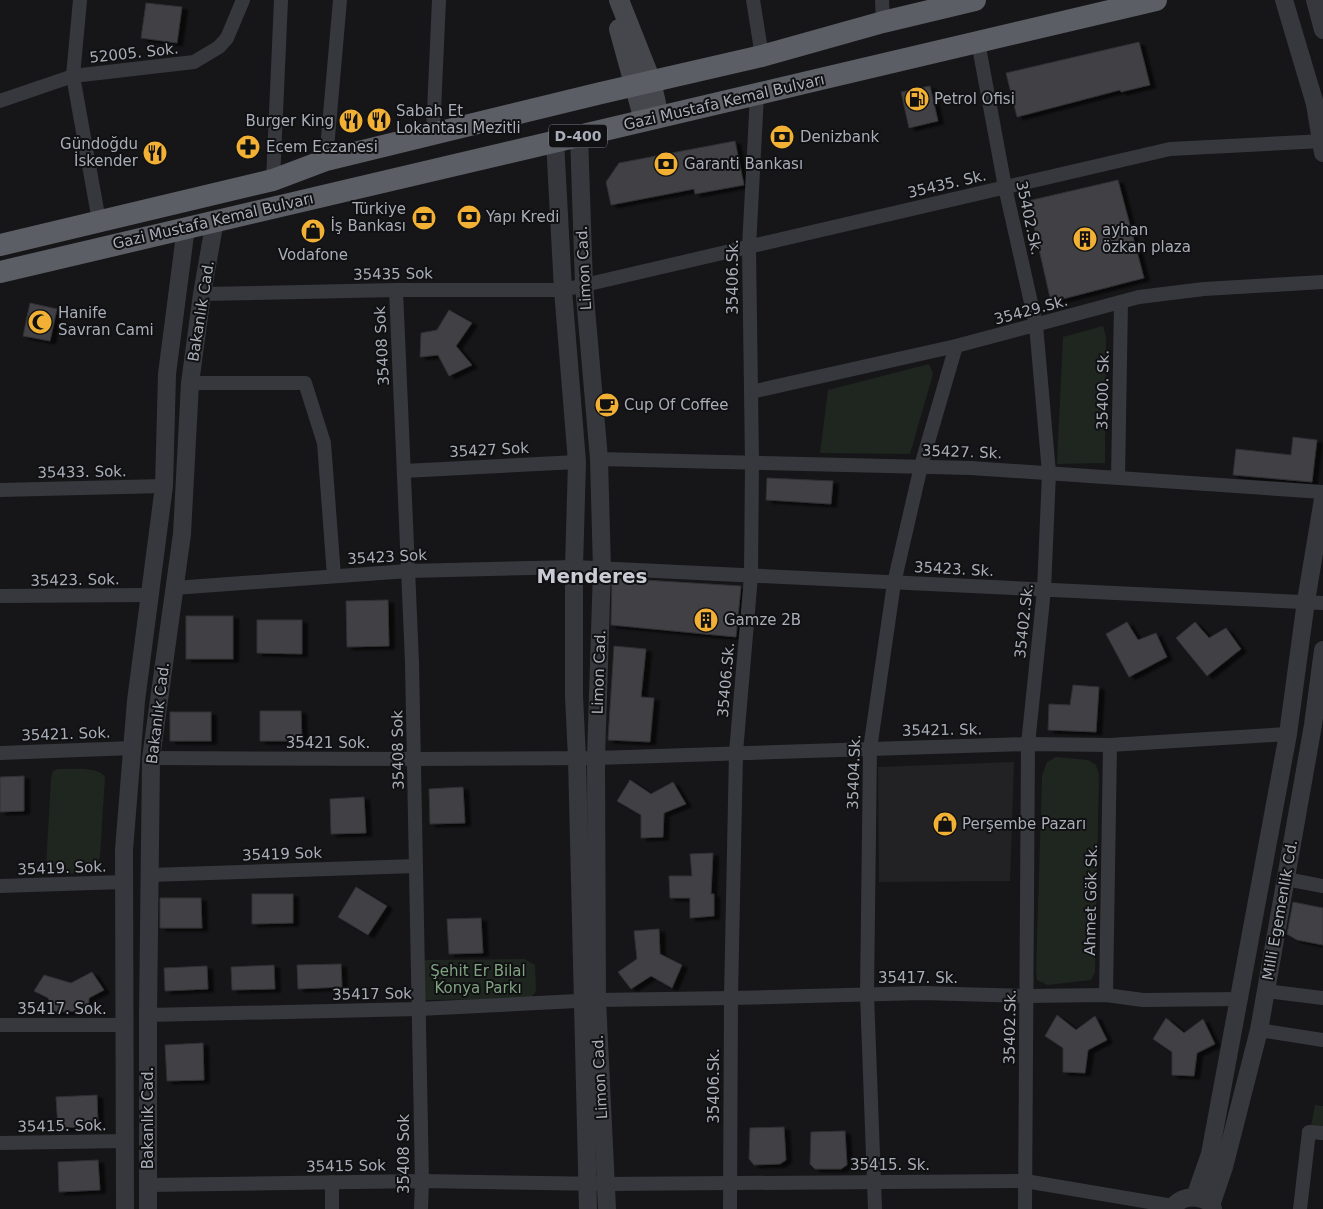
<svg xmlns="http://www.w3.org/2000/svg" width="1323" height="1209" viewBox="0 0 1323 1209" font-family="'DejaVu Sans',sans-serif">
<defs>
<filter id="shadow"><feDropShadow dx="5.5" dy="3" stdDeviation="1" flood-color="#0009"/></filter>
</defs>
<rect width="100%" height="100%" fill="#161618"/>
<polygon fill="#222225" points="1014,762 1010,881 879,882 878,767"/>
<g fill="#1e261f">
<polygon points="1103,326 1106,337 1105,463 1057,464 1063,337"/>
<polygon points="929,364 933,374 910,454 820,453 828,390"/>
<polygon points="1056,757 1088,760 1096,765 1099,775 1095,972 1091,980 1048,985 1037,980 1036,971 1042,776 1047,762"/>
<path d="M 58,769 C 70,769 99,766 105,777 L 100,857 C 97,864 93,870 86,872 C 76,874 52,875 46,867 L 51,778 L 53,771 Z"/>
<polygon points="524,959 535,965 536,991 532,997 520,999 426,1000 421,995 421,963 426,960"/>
<polygon points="1315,1105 1323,1106 1323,1132 1310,1131"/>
</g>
<g fill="#404145" stroke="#303034" filter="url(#shadow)">
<polygon points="146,3 182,7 177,43 141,38"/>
<polygon points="1139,42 1150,85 1121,92 1120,90 1017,117 1006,73"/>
<polygon points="930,86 938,121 909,128 901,92"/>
<polygon points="735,141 744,185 695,194 694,189 611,205 606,182 619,163"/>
<polygon points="1118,180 1144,278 1051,302 1028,201"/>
<polygon points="30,303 57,309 50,341 23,336"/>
<polygon points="449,310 472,323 456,346 472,365 449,376 438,355 420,357 421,333 437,330"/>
<polygon points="1293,437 1317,440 1312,482 1233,475 1236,449 1291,455"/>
<polygon points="767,478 833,481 831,504 766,500"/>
<polygon points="612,578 741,586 736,637 611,625"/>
<polygon points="388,600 389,646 347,647 346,601"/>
<rect x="186" y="616" width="47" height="43"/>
<polygon points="257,620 302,620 302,654 257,653"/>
<polygon points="1127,622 1138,640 1156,633 1167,657 1129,677 1106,634"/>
<polygon points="1195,622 1209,638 1226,628 1241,649 1207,676 1176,638"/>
<polygon points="614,646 646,649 641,697 654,698 650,742 608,740"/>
<polygon points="1073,685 1099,687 1096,732 1048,730 1049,704 1070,705"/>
<polygon points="260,711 301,711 302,741 260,741"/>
<rect x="170" y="712" width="41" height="29"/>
<polygon points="24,776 24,811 0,812 0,777"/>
<polygon points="630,780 651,794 673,782 686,804 664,813 663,837 641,838 641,815 617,801"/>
<polygon points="463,787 465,823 430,824 429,789"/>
<polygon points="364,797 366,833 331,834 330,799"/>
<polygon points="713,853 711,894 714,894 714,916 690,918 690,898 670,898 669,876 692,876 690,854"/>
<polygon points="356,887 387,906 368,935 338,917"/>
<polygon points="252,894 293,894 293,923 252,924"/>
<polygon points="160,898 201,898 202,928 160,928"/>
<polygon points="1293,902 1323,908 1323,945 1297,940 1287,934"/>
<polygon points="481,918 483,953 449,954 447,919"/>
<polygon points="659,929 660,954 682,965 672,988 651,976 631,989 618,972 637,959 634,931"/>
<polygon points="341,964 342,987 298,989 297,965"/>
<polygon points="274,965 275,989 232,990 231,967"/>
<polygon points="207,966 208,989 165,991 164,968"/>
<polygon points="92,972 104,990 89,998 88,1011 54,1012 48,998 34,991 44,975 71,983"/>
<polygon points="1057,1015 1076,1030 1095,1016 1107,1040 1088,1050 1085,1073 1063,1072 1063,1048 1045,1036"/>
<polygon points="1166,1018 1184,1033 1203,1019 1215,1044 1197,1053 1194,1076 1172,1075 1172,1052 1153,1039"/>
<polygon points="203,1043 204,1080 167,1081 165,1045"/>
<polygon points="97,1095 98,1126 58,1128 56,1097"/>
<polygon points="784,1127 786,1160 780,1164 754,1165 749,1159 750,1128"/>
<polygon points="845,1131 847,1165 841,1169 815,1169 810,1164 811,1132"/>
<polygon points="98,1160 100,1190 59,1192 58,1162"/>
</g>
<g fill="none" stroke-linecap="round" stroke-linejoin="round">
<g stroke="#37383d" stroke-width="14">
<polyline points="80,0 73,76 99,221"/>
<polyline points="753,0 762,56"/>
<polyline points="882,0 883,22"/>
<polyline points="978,42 1005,187 1036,325 1049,473 1044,590 1028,744 1025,1209"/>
<polyline points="0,101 73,76 194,62 219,47 227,38 243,0"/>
<polyline points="433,133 439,0"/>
<polyline points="326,160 340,0"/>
<polyline points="273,180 281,0"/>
<polyline points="396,290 412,662 422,1181 421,1209"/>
<polyline points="202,294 396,290 563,290 1170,149 1323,141"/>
<polyline points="190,383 305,383 324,443 334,576"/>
<polyline points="751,392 956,346 1139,297 1204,289 1323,282"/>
<polyline points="599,459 971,468 1323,492"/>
<polyline points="404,471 577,462"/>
<polyline points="1118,478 1121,302"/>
<polyline points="0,490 164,486"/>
<polyline points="174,588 408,571 574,567 1323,603"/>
<polyline points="0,596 150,595"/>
<polyline points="0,753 133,748"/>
<polyline points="151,758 414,759 596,758 1028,744 1110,745 1288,734"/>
<polyline points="150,875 416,866"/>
<polyline points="1286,879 1323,886"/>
<polyline points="0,886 124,882"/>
<polyline points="1266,991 1323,998"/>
<polyline points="1106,995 1110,745"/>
<polyline points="148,1015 419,1009 597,1000 731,998 922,993 1027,996 1106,995 1143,1000 1239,999"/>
<polyline points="0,1025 124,1025"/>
<polyline points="1259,1030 1323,1040"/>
<polyline points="0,1143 125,1141"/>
<polyline points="148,1185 422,1181 605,1184 1025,1181 1173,1206"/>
<polyline points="332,1209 332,1182"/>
<polyline points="730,1209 731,998 736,752 751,576 752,462 749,247 757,95"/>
<polyline points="875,1209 867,994 870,749 894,583 921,466 956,346"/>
<polyline points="1300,1209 1309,1132 1323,1133"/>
</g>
<g stroke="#37383d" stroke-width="18">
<polyline points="1284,0 1315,104 1323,153"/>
<polyline points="1315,0 1323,30"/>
<polyline points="579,135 584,285 599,459 602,569 596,758 597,1000 607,1209"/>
<polyline points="555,141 563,290 577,462 574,567 574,696 577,758 588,1209"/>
<polyline points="1195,1197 1210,1154 1288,734 1306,601 1323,499"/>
<polyline points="125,1209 124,850 136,701 164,486 167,374 186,227"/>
<polyline points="148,1209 148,1015 151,758 182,534 190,383 202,294 215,220"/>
<path d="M 1171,1209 C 1180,1197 1192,1195 1205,1200"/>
<polyline points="1213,1209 1211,1205 1224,1167 1259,1030 1313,725 1323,650"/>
</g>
<g stroke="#45474d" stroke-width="20">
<polyline points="619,0 651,81 659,117"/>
<polyline points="619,29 644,120"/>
</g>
<g stroke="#5b5e65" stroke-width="22">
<polyline points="0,245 273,180 326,160 601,93 762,56 883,22 975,0"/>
<path d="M 0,272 C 385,179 771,92 1156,0"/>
</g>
</g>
<defs>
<symbol id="fuel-disc" viewBox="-11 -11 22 22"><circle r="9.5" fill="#f2b134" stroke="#111113"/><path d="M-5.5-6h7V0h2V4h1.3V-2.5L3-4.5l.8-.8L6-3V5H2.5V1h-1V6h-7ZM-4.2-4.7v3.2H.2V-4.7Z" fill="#111"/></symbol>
<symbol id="restaurant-disc" viewBox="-11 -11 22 22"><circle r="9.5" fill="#f2b134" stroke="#111113"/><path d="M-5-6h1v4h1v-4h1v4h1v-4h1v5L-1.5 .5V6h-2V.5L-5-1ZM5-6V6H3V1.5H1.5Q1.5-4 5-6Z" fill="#111"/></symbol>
<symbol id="bank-disc" viewBox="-11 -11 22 22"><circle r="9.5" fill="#f2b134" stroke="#111113"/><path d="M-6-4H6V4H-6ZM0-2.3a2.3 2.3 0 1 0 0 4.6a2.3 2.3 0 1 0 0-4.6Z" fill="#111"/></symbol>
<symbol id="pharmacy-disc" viewBox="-11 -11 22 22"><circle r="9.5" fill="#f2b134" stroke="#111113"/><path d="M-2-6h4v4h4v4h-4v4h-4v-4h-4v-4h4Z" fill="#111"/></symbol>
<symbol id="shop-disc" viewBox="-11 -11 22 22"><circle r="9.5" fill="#f2b134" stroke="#111113"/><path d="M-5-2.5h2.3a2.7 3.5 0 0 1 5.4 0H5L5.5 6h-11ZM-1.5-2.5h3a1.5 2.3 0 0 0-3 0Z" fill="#111"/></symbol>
<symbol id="building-disc" viewBox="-11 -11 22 22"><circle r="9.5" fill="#f2b134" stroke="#111113"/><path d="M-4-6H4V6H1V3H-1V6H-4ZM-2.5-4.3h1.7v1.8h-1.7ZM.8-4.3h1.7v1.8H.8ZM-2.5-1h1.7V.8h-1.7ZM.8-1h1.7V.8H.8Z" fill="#111"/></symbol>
<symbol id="mosque-disc" viewBox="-11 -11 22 22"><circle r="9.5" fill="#f2b134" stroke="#111113"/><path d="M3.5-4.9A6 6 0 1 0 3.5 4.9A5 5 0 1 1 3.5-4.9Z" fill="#111"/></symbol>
<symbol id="cafe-disc" viewBox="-11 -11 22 22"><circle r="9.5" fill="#f2b134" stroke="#111113"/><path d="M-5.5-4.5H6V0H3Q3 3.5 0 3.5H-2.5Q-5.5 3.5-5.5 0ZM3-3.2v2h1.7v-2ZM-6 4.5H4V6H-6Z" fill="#111"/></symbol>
</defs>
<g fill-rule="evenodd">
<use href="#fuel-disc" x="903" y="85" width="28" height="28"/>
<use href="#restaurant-disc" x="365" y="106" width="28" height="28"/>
<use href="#restaurant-disc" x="337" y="107" width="28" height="28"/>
<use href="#bank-disc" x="768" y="123" width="28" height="28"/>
<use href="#pharmacy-disc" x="234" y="133" width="28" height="28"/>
<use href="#restaurant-disc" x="141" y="139" width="28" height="28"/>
<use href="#bank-disc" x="652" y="150" width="28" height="28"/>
<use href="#bank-disc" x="455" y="203" width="28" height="28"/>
<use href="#bank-disc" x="410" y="204" width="28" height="28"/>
<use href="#shop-disc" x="299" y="217" width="28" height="28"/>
<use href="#building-disc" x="1071" y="225" width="28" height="28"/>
<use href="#mosque-disc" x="26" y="308" width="28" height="28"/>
<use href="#cafe-disc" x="593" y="391" width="28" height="28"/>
<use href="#building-disc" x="692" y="606" width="28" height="28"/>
<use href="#shop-disc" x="931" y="810" width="28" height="28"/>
</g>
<g text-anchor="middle" stroke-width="4" stroke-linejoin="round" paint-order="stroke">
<rect fill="#111113" stroke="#7b7e86" stroke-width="1" x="549" y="124.5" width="58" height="23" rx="4"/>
<g font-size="14" font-weight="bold" fill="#a8adb8">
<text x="578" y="141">D-400</text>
</g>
<g font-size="15" fill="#a8adb8" stroke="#111113">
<text transform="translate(134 53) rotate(-6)" y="5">52005. Sok.</text>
<text transform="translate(724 102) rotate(-13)" y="5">Gazi Mustafa Kemal Bulvarı</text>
<text transform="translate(947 184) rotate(-13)" y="5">35435. Sk.</text>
<text transform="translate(1029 218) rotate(78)" y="5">35402.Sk.</text>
<text transform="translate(213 221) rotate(-13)" y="5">Gazi Mustafa Kemal Bulvarı</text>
<text transform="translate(584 268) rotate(-93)" y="5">Limon Cad.</text>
<text transform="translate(393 274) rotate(-1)" y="5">35435 Sok</text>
<text transform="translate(733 277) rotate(-90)" y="5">35406.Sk.</text>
<text transform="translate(1031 310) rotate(-15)" y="5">35429.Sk.</text>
<text transform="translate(201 311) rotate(-81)" y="5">Bakanlık Cad.</text>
<text transform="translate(382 346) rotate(-93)" y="5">35408 Sok</text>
<text transform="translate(1103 390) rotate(-89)" y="5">35400. Sk.</text>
<text transform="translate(489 450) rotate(-3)" y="5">35427 Sok</text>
<text transform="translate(962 452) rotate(2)" y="5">35427. Sk.</text>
<text transform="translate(82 472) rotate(-1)" y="5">35433. Sok.</text>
<text transform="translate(387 557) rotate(-3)" y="5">35423 Sok</text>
<text transform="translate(954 569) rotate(3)" y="5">35423. Sk.</text>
<text transform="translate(75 580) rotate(-1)" y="5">35423. Sok.</text>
<text transform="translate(1024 621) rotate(-84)" y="5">35402.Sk.</text>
<text transform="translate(599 672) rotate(-88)" y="5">Limon Cad.</text>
<text transform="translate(726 680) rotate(-85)" y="5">35406.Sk.</text>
<text transform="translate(158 713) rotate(-83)" y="5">Bakanlık Cad.</text>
<text transform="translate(942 730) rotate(-1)" y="5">35421. Sk.</text>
<text transform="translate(66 734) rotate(-2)" y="5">35421. Sok.</text>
<text x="328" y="748">35421 Sok.</text>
<text transform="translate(398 750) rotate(-91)" y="5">35408 Sok</text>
<text transform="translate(854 772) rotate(-88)" y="5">35404.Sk.</text>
<text transform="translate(282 854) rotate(-2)" y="5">35419 Sok</text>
<text transform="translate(62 868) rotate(-2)" y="5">35419. Sok.</text>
<text transform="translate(1091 900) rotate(-89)" y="5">Ahmet Gök Sk.</text>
<text transform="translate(1280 910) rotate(-80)" y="5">Milli Egemenlik Cd.</text>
<text x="918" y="983">35417. Sk.</text>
<text transform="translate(372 994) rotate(-1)" y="5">35417 Sok</text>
<text x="62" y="1014">35417. Sok.</text>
<text transform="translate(1010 1027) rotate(-89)" y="5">35402.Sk.</text>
<text transform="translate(600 1077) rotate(-93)" y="5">Limon Cad.</text>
<text transform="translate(714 1086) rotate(-90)" y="5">35406.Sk.</text>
<text transform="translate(148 1118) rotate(-90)" y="5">Bakanlık Cad.</text>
<text transform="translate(62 1126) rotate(-1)" y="5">35415. Sok.</text>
<text transform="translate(404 1154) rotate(-90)" y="5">35408 Sok</text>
<text x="890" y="1170">35415. Sk.</text>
<text transform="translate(346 1166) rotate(-1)" y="5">35415 Sok</text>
</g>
<g font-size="15" fill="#a8adb8" stroke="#111113" text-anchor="start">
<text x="934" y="104">Petrol Ofisi</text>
<text x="396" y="116">Sabah Et<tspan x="396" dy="17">Lokantası Mezitli</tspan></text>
<text x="334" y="126" text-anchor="end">Burger King</text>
<text x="800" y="142">Denizbank</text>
<text x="138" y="149" text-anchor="end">Gündoğdu<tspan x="138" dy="17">İskender</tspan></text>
<text x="266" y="152">Ecem Eczanesi</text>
<text x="684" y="169">Garanti Bankası</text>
<text x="406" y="214" text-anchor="end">Türkiye<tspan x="406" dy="17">İş Bankası</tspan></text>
<text x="486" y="222">Yapı Kredi</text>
<text x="1102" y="235">ayhan<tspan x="1102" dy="17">özkan plaza</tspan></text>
<text x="313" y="260" text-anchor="middle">Vodafone</text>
<text x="58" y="318">Hanife<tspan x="58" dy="17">Savran Cami</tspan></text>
<text x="624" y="410">Cup Of Coffee</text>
<text x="724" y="625">Gamze 2B</text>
<text x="962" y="829">Perşembe Pazarı</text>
</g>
<g font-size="15" fill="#7fa381" stroke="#111113">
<text x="478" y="976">Şehit Er Bilal<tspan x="478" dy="17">Konya Parkı</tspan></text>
</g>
<g font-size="20" font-weight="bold" fill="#c9ccd4" stroke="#111113">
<text x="592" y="583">Menderes</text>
</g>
</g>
</svg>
